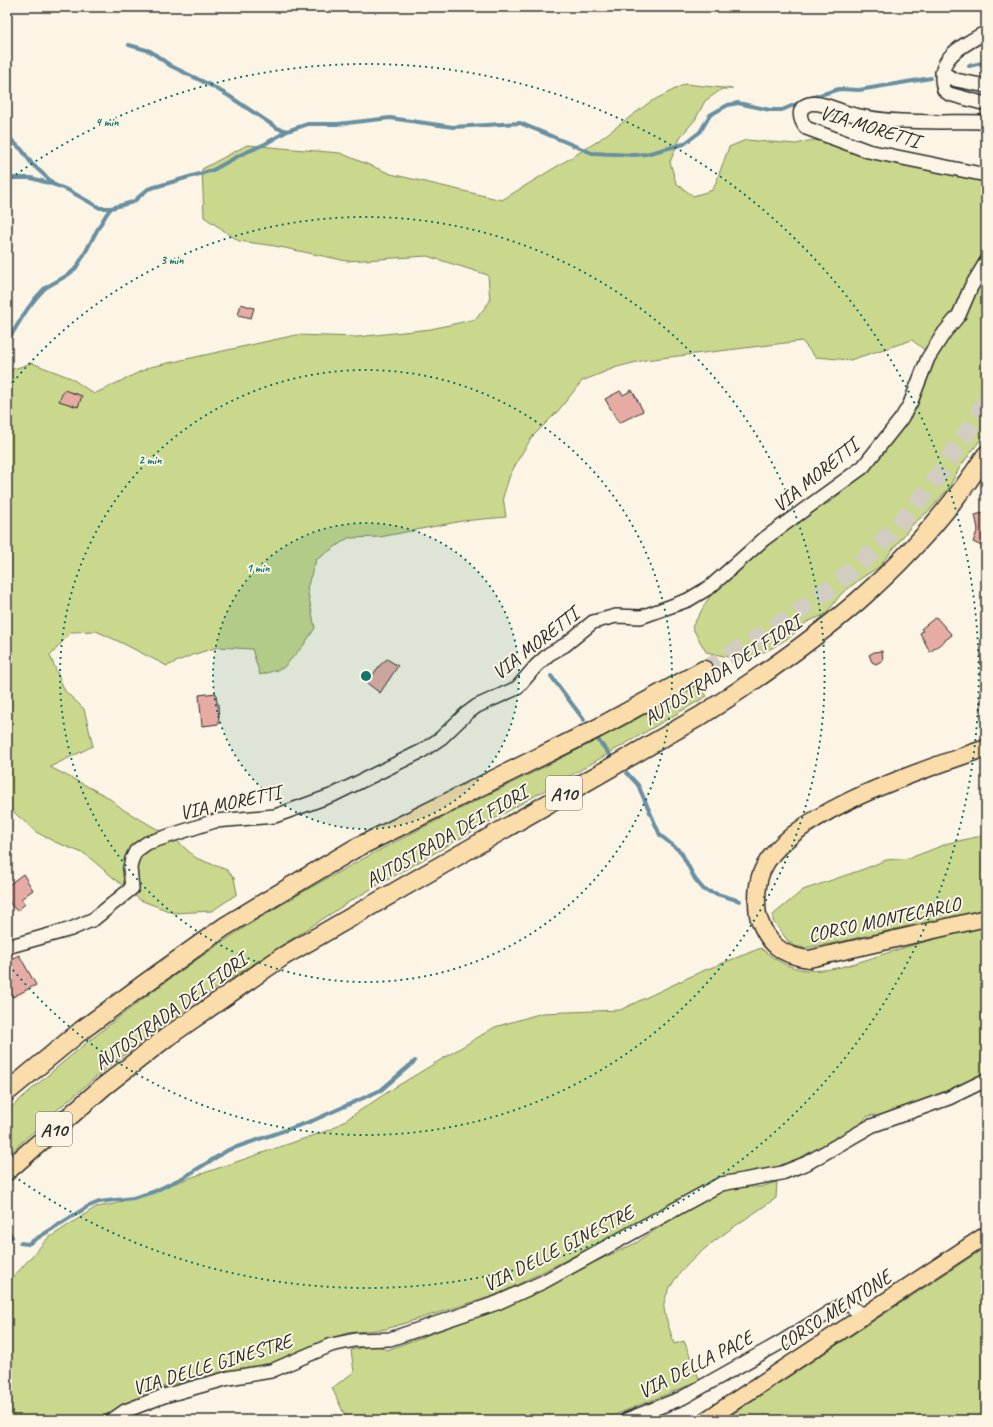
<svg xmlns="http://www.w3.org/2000/svg" width="993" height="1427" viewBox="0 0 993 1427" font-family="Caveat,sans-serif">
<rect width="100%" height="100%" fill="#fcf5e5"/>
<filter id="ink" filterUnits="userSpaceOnUse"><feTurbulence type="fractalNoise" baseFrequency=".025" numOctaves="2"/><feDisplacementMap in="SourceGraphic" scale="8" xChannelSelector="R" yChannelSelector="G"/><feConvolveMatrix kernelMatrix="1 2 1 2 8 2 1 2 1" color-interpolation-filters="sRGB"/></filter>
<g filter="url(#ink)">
<g fill="#c9d88c" stroke="#7a825c">
<polygon points="685,84 733,89 722,89 705,101 695,120 681,136 670,162 676,183 693,196 713,190 729,147 746,140 796,144 813,140 837,144 986,180 986,431 981,439 960,467 948,489 930,510 912,525 879,567 863,577 841,594 826,614 807,622 790,637 772,648 755,656 741,660 706,652 692,627 714,589 799,518 830,502 858,478 890,443 927,375 927,352 912,340 850,360 815,357 802,341 645,360 617,367 582,381 558,411 532,437 519,458 510,475 503,497 506,517 462,521 380,537 348,538 316,560 307,588 315,628 303,646 283,668 260,675 252,649 218,647 192,655 167,666 122,643 96,631 71,632 50,656 65,691 84,709 93,746 50,767 106,796 124,810 176,840 196,858 227,870 234,878 237,894 212,911 174,913 140,900 85,854 55,842 36,832 7,806 7,371 32,363 71,378 94,394 150,367 296,335 357,337 431,329 476,319 490,301 488,275 427,256 347,261 275,246 239,241 204,217 202,169 247,145 340,153 391,174 502,200 595,143 650,102"/>
<path d="M 698,684 L 707,696 L 589,765 L 352,900 L 198,1000 L 108,1067 L 51,1115 L 7,1156 L 7,1111 C 78,1047 153,988 233,935 C 352,857 483,800 608,734 C 639,719 668,701 698,684 Z"/>
<path d="M 986,835 L 986,1074 L 926,1099 L 928,1103 L 878,1117 L 873,1115 L 866,1117 L 859,1127 L 844,1137 L 782,1169 L 731,1176 L 499,1294 L 386,1329 L 347,1333 L 313,1345 L 270,1365 L 210,1375 L 151,1390 L 100,1420 L 7,1420 L 7,1281 L 9,1282 L 47,1239 L 96,1207 L 114,1204 L 332,1129 L 394,1088 L 495,1027 L 542,1013 L 620,1010 L 700,972 L 761,948 C 800,984 837,969 881,955 C 901,948 921,943 941,937 L 909,926 L 830,944 L 805,948 L 794,946 L 788,941 L 773,921 L 773,915 L 803,890 L 864,869 L 886,860 L 910,858 L 949,843 Z"/>
<path d="M 777,1182 L 776,1198 C 743,1222 673,1261 664,1303 C 662,1310 672,1335 674,1344 L 684,1341 L 700,1381 L 602,1420 L 347,1420 L 332,1388 L 354,1372 L 351,1350 L 376,1344 L 387,1350 L 496,1310 L 573,1272 L 636,1243 L 692,1205 L 734,1187 L 760,1187 Z"/>
<polygon points="986,1247 986,1420 723,1420"/>
</g>
<g fill="none" stroke-linecap="round" stroke-linejoin="round">
<g stroke="#678fa1" stroke-width="4">
<polyline points="129,45 150,51 171,66 208,84 229,96 277,128 287,131"/>
<polyline points="969,66 986,62"/>
<polyline points="807,99 839,89 859,90 931,78"/>
<polyline points="7,136 22,150 32,164 54,184"/>
<polyline points="7,178 31,178 52,184 68,190 100,208 111,208 133,202 148,189 213,170 240,155 265,144 287,131 308,124 338,124 390,118 453,127 520,123 592,153 634,155 646,154 684,144 700,132 710,115 728,105 738,103 770,110 782,110 801,102"/>
<path d="M 7,342 C 19,323 28,305 44,289 C 53,282 68,277 75,269 C 89,250 96,227 111,208"/>
<polyline points="551,676 584,720"/>
<polyline points="598,740 610,755"/>
<polyline points="627,773 638,785 660,835 681,852 695,879 704,890 740,901"/>
<polyline points="7,1230 12,1237"/>
<polyline points="20,1243 28,1244 87,1207 99,1202 133,1198 153,1192 186,1176 228,1150 312,1121 381,1090 415,1061"/>
</g>
</g>
<g fill="#e6aca4" stroke="#2b2b2b">
<polygon points="241,304 254,308 251,318 238,315"/>
<polygon points="64,390 82,396 78,407 59,401"/>
<polygon points="632,390 643,411 619,423 605,399 620,391 623,395"/>
<polygon points="986,512 986,548 973,542 978,529 975,515"/>
<polygon points="936,617 952,635 930,652 920,633 923,631 921,629"/>
<polygon points="882,651 883,660 876,664 872,662 869,655 874,652"/>
<polygon points="387,659 398,666 380,693 367,683 380,665"/>
<polygon points="216,693 217,703 218,703 219,724 202,726 199,695"/>
<polygon points="23,874 33,890 21,899 25,904 17,911 7,900 7,886"/>
<polygon points="19,955 36,985 13,997 12,995 7,998 7,961"/>
</g>
<g fill="none" stroke-linecap="round" stroke-linejoin="round">
<path stroke="#d2cdc0" stroke-width="18" stroke-dasharray="18 9" stroke-linecap="butt" d="M 704,670 C 758,639 812,606 859,564 C 911,518 951,460 986,401"/>
<defs>
<g id="minor">
<path d="M 986,32 C 963,46 934,57 944,90 L 949,94 L 986,104"/>
<polyline points="942,73 956,80 986,86"/>
<path d="M 986,122 C 942,121 894,125 851,114 C 839,111 821,101 809,104 C 796,108 800,120 806,128 L 868,151 L 986,175"/>
<polyline points="7,947 71,929 94,919 132,888 130,868 132,859 136,851 147,843 215,821 275,816 333,795 422,751 441,738 466,714 477,706 517,688 536,666 549,654 565,645 593,622 616,616 641,617 688,600 710,587 764,539 863,467 901,419 910,404 928,358 944,333 959,315 971,287 986,262"/>
<polyline points="112,1420 125,1411 164,1396 229,1378 271,1371 331,1345 355,1340 390,1339 497,1303 543,1282 721,1184 782,1173 807,1163 871,1126 949,1098 986,1080"/>
<polyline points="626,1420 682,1398 778,1344 838,1307 848,1304 863,1316"/>
</g>
<g id="major">
<path d="M 986,748 C 927,769 788,811 762,871 C 758,880 757,891 757,901 C 757,907 757,913 759,919 C 768,944 782,956 809,959 L 986,918"/>
<polyline points="706,1420 986,1235"/>
</g>
<g id="highway">
<polyline points="7,1092 82,1030 147,982 224,927 290,887 354,849 598,728 704,670"/>
<path d="M 7,1171 L 103,1087 L 167,1037 L 282,957 L 702,715 C 816,641 910,571 986,455"/>
</g>
</defs>
<use href="#minor" stroke="#2b2b2b" stroke-width="16"/>
<use href="#major" stroke="#2b2b2b" stroke-width="19"/>
<use href="#highway" stroke="#2b2b2b" stroke-width="21"/>
<use href="#minor" stroke="#fcf5e5" stroke-width="13"/>
<use href="#major" stroke="#fbddab" stroke-width="16"/>
<use href="#highway" stroke="#fbddab" stroke-width="18"/>
</g>
</g>
<circle cx="366" cy="676" r="153" fill="#0f766e" fill-opacity=".12"/>
<g fill="none" stroke="#0f766e" stroke-width="2" stroke-dasharray="2 4">
<circle cx="366" cy="676" r="153"/>
<circle cx="366" cy="676" r="306"/>
<path d="M9 387A459 459 0 1 1 9 965"/>
<path d="M11 178A612 612 0 1 1 11 1174"/>
</g>
<g text-anchor="middle" stroke-width="4" stroke-linejoin="round" paint-order="stroke">
<g fill="#fcf5e5" stroke="#6a6863" stroke-width="1">
<rect x="546" y="776" width="36" height="34" rx="3"/>
<rect x="36" y="1112" width="36" height="34" rx="3"/>
</g>
<g font-size="19" font-weight="bold" fill="#2b2b2b">
<text x="564" y="800">A10</text>
<text x="54" y="1136">A10</text>
</g>
<g font-size="20" fill="#2b2b2b" stroke="#fcf5e5">
<text transform="translate(870 126) rotate(17)" y="7">VIA MORETTI</text>
<text transform="translate(815 475) rotate(-39)" y="7">VIA MORETTI</text>
<text transform="translate(535 643) rotate(-38)" y="7">VIA MORETTI</text>
<text transform="translate(722 670) rotate(-33)" y="7">AUTOSTRADA DEI FIORI</text>
<text transform="translate(230 802) rotate(-12)" y="7">VIA MORETTI</text>
<text transform="translate(446 836) rotate(-30)" y="7">AUTOSTRADA DEI FIORI</text>
<text transform="translate(884 919) rotate(-12)" y="7">CORSO MONTECARLO</text>
<text transform="translate(170 1011) rotate(-36)" y="7">AUTOSTRADA DEI FIORI</text>
<text transform="translate(558 1248) rotate(-27)" y="7">VIA DELLE GINESTRE</text>
<text transform="translate(834 1310) rotate(-33)" y="7">CORSO MENTONE</text>
<text transform="translate(212 1364) rotate(-17)" y="7">VIA DELLE GINESTRE</text>
<text transform="translate(695 1364) rotate(-27)" y="7">VIA DELLA PACE</text>
</g>
</g>
<circle cx="366" cy="676" r="6" fill="#0f766e" stroke="#fcf5e5" stroke-width="2"/>
<g font-size="12" text-anchor="middle" font-weight="bold" fill="#0f766e" stroke="#fcf5e5" stroke-width="4" stroke-linejoin="round" paint-order="stroke">
<text x="107" y="126">4 min</text>
<text x="172" y="264">3 min</text>
<text x="150" y="464">2 min</text>
<text x="258" y="572">1 min</text>
</g>
<rect width="993" height="1427" fill="none" stroke="#fcf5e5" stroke-width="24"/>
<rect x="12" y="12" width="969" height="1403" fill="none" stroke="#2b2b2b" stroke-width="1.5" filter="url(#ink)"/>
</svg>
